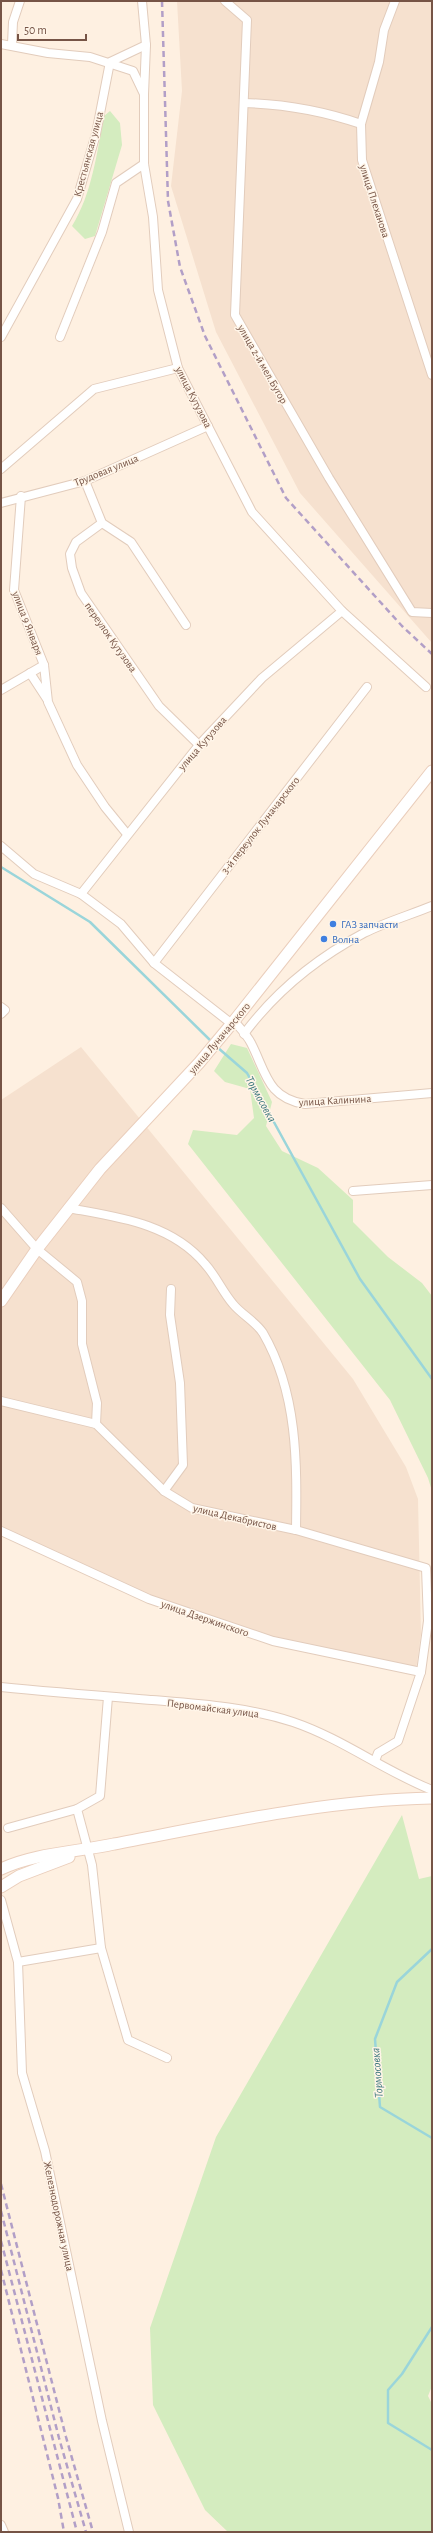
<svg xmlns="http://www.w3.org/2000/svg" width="433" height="2533" viewBox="0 0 433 2533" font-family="'Alegreya Sans',sans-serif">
<rect width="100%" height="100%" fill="#fef0e1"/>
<g fill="#f6e1cf">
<polygon points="177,1 432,1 432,643 300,493 216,332 171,186 182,91"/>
<polygon points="81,1047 353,1379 406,1467 418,1499 421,1634 416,1670 274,1639 151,1598 1,1529 1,1100"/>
</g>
<g fill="#d4ecbf">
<path d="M 110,111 L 120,123 L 122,145 L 95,236 L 85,239 L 72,226 C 92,194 97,152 104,116 Z"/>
<polygon points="231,1044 247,1048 272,1102 266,1126 282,1151 318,1168 353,1200 353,1222 388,1257 422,1283 432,1296 432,1491 428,1478 390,1400 188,1144 193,1130 237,1135 254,1118 250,1089 225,1082 214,1071"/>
<polygon points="402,1815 419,1879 432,1876 432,2386 428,2396 432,2404 432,2532 228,2532 205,2510 153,2405 150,2328 216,2137"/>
</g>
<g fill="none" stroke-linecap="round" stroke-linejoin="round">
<g stroke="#9ad5da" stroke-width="2.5">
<polyline points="1,867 90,922 212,1042"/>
<polyline points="217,1047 247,1073 360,1279 432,1379"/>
<polyline points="432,1949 397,1982 375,2039 380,2107 432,2138"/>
<polyline points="432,2327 402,2374 388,2390 388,2423 432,2450"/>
</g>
<defs>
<g id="minor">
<polyline points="225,1 247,20 235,315 329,478 412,612 432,613"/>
<polyline points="395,1 384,30 379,62 361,124 362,160 432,375"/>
<polyline points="1,44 48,53 90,57 133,71 144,94 144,164 153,217 158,290 178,368 252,512 342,611 426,687"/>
<polyline points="12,44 13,22 20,1"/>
<polyline points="144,94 146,45"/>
<path d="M 244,103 C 284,104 323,111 361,124"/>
<polyline points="1,337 77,199 96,134 110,62 146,45 142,1"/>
<polyline points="60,337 102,232 116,183 144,164"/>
<polyline points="1,469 94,389 178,368"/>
<polyline points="85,481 102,523 131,542 186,625"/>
<polyline points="21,496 14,590 44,665 48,702 77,765 105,807 127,834"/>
<polyline points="1,503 85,481 208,426"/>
<polyline points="102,523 76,542 70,554 72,568 81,593 159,706 199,745"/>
<polyline points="30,673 47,699"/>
<polyline points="1,690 44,665"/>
<polyline points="1,846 34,874 81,894 121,924 154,963 232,1024"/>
<polyline points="81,894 199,745 262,678 342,611"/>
<polyline points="154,963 367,687"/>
<polyline points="1,1007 5,1010 1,1014"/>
<path d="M 234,1021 C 240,1028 247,1035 251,1043 C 266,1072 267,1098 305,1104 L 432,1093"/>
<path d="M 244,1034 C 276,991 317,958 364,933 C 386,922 410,915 432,906"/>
<polyline points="353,1191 432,1185"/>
<polyline points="1,1208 37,1249 77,1282 82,1301 82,1344 97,1403 96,1424"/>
<path d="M 68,1208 C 117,1217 171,1223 205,1264 C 216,1276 222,1291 233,1304 C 241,1314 256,1322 263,1333 C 298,1393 297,1463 296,1530"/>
<polyline points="1,1401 96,1424 164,1491 192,1508 296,1530 426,1568 428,1621 421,1672 398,1741 378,1753 375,1761"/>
<polyline points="164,1491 183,1465 180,1383 170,1315 171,1289"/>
<polyline points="1,1531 149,1599 273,1641 421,1672"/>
<path d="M 1,1687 C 51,1692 102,1696 152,1700 C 200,1704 247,1707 293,1722 C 343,1739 384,1771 432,1790"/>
<polyline points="108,1697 100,1796 77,1809 92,1865 101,1948 128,2040 167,2058"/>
<polyline points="8,1828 77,1809"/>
<polyline points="1,1900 18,1962 22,2073 45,2151 102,2421 129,2532"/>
<polyline points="18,1962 101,1948"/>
<polyline points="1,2525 4,2532"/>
</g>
<g id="secondary">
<polyline points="1,1301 37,1249 100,1169 199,1063 234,1021 432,771"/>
<path d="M 1,1869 C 35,1853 77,1852 114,1844 C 219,1824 325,1800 432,1798"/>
<polyline points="1,1887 19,1876 69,1857"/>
</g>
</defs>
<use href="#minor" stroke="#e2ccbc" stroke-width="10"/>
<use href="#secondary" stroke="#eacebc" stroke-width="13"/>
<use href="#minor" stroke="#fff" stroke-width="8"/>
<use href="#secondary" stroke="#fff" stroke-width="11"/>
<g stroke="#b29fc7" stroke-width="2.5" stroke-dasharray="6 4" stroke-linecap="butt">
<polyline points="162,1 168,201 180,267 205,336 286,498 402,626 432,654"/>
<polyline points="1,2184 66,2437 93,2532"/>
<polyline points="1,2211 59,2438 86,2532"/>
<polyline points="1,2241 77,2532"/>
<polyline points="1,2270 58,2498 64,2532"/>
</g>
</g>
<g fill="#3f7fe0" stroke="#fff5e8" stroke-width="1.5">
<circle cx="333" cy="924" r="4"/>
<circle cx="324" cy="939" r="4"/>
</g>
<g text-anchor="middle" stroke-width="3" stroke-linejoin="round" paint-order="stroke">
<g font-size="11" fill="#765446" stroke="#fff5e8">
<text transform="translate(88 154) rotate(-75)" y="4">Крестьянская улица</text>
<text transform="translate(375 201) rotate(72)" y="4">улица Плеханова</text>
<text transform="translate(263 364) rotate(60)" y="4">улица 2-й мел.Бугор</text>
<text transform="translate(194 397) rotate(63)" y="4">улица Кутузова</text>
<text transform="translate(106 470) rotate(-22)" y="4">Трудовая улица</text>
<text transform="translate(28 623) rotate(69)" y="4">улица 9 Января</text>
<text transform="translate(111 637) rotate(55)" y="4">переулок Кутузова</text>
<text transform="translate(202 743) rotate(-49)" y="4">улица Кутузова</text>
<text transform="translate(260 825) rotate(-52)" y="4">3-й переулок Луначарского</text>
<text transform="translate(219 1038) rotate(-50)" y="4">улица Луначарского</text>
<text transform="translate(335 1100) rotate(-3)" y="4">улица Калинина</text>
<text transform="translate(235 1517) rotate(13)" y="4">улица Декабристов</text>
<text transform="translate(205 1618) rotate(19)" y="4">улица Дзержинского</text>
<text transform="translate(213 1708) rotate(7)" y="4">Первомайская улица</text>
<text transform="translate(59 2216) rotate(78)" y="4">Железнодорожная улица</text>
</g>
<g font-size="11" fill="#366cbe" stroke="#fff5e8" text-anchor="start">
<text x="341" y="928">ГАЗ запчасти</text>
<text x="332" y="943">Волна</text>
</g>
<g font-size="12" font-style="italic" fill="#3a767d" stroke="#fff5e8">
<text transform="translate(261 1099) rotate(61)" y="4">Тормосовка</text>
<text transform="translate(377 2073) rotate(-94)" y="4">Тормосовка</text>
</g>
</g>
<rect width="433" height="2533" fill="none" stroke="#765446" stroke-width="4"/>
<path d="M18 34v6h68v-6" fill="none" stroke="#765446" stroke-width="2"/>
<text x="24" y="34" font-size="12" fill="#765446" stroke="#fff5e8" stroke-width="3" paint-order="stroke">50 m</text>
</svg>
